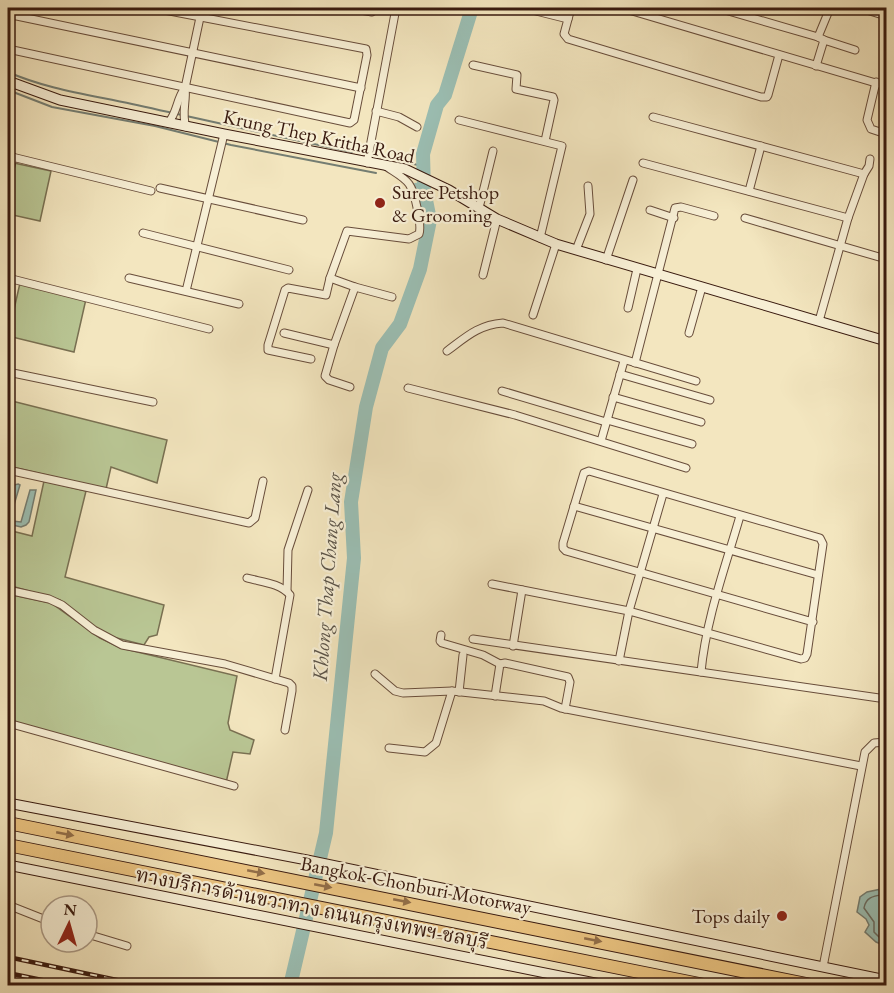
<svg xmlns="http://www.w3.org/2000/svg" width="894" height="993" viewBox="0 0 894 993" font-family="'EB Garamond','Noto Serif Thai',serif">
<rect width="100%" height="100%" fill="#f3e6bf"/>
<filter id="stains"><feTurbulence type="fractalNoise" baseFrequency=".00333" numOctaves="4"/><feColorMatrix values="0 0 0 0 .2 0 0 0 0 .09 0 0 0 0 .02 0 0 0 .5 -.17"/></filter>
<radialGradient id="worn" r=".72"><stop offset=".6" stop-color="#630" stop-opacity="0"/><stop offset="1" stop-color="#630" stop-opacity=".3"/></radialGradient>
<g fill="#b9c694" stroke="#797052" stroke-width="1.5">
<polygon points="14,163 51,171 40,221 8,214 8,192"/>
<polygon points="20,283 86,299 74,352 8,336"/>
<polygon points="8,400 167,440 157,483 111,467 106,489 8,466"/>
<polygon points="44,481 86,491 65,577 164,605 157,635 149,637 144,645 109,636 87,622 60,600 8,585 8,530 32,536"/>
<polygon points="8,594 51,603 100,638 121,648 237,676 228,723 230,730 254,740 250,754 233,752 226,783 8,721"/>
</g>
<g fill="#9bbfb4" stroke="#747d72" stroke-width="1.5">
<polygon points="18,484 20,485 11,515 12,521 21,522 30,490 36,490 29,522 26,525 21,527 8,524 8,513 14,485"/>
<polygon points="886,888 886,946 876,942 865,932 869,925 866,919 857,912 860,897 867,892"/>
</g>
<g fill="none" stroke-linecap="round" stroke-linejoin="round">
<path stroke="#6a6c62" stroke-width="1.5" d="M 886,894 C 875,896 866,896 864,908 L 874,922 L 874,932 L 879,937 L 886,939"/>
<g stroke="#747d72" stroke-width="2">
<path d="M 8,72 C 46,89 91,95 132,104 C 205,120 279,137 352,152"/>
<polyline points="8,90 52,107 155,126 231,145 376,173"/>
<polyline points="404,162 423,166"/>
</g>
<polyline stroke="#9bbfb4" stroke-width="8" points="416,187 424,190"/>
<polyline stroke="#9bbfb4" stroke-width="14" points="290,986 326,833 354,558 351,502 366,407 382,348 400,324 420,269 430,220 424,190 423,154 437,105 445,95 472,8"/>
<defs>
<g id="minor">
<polyline points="349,8 372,12 377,8"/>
<polyline points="524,8 568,19"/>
<polyline points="571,8 564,34 568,39 761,97 767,97 768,95 779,55"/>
<polyline points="622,8 886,86"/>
<polyline points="718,8 818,37"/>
<polyline points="860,8 886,16"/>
<polyline points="12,15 361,88"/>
<polyline points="8,30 14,8"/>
<polyline points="824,40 855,50"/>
<polyline points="8,49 350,123 354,120 367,55 366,49 154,8"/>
<polyline points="473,65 517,75 516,89 553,97 554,100 545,141"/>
<polyline points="816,66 824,40 818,37 830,8"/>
<polyline points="876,82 867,120 871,129 886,134"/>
<polyline points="376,111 399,117 417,127"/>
<polyline points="653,117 864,174 848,218 819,321"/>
<polyline points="459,120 562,146 540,238"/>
<path d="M 168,123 C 178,112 176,99 185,88"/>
<path d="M 186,127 C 181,113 187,101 185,88 L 202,8"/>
<polyline points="8,156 151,191"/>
<polyline points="367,163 396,8"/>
<polyline points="643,163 848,218"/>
<polyline points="864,174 869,166 870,159"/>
<polyline points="8,179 13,157"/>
<polyline points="160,188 303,220"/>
<polyline points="749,191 761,146"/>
<polyline points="479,208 493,151"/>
<polyline points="650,210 674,218"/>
<polyline points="745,218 886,259"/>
<polyline points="143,233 289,270"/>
<polyline points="576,250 590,214 588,186"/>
<polyline points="606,260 633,180"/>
<polyline points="483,275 497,219"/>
<polyline points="8,278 209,329"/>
<polyline points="129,278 239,304"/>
<polyline points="355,287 392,297"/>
<polyline points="186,291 224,134"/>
<polyline points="628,308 637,269"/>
<polyline points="533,315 556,244"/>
<path d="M 284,333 L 334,345 L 355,287 L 330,278 L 347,231 L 409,239 L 419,234 C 422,226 415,192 409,184 C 404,177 394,172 387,167"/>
<polyline points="689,333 702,287"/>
<polyline points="334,345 325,376 329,380 350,387"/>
<path d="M 447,351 C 466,337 478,325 503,323 L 696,381"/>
<polyline points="311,359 268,350 268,345 285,290 288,288 326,295 330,278"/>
<polyline points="635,363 675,208 681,207 714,216"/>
<polyline points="8,372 153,402"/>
<polyline points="620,374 710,400"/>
<polyline points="408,388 515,415 686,468"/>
<polyline points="502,391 606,422"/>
<polyline points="613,397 701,422"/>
<polyline points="607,420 692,444"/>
<polyline points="601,441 624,361"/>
<polyline points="8,470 249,523 255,518 263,481"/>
<polyline points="574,506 818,575"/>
<path d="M 247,578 C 261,582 280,583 290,595 L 275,679"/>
<polyline points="492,584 629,611 801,659 805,658 807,654 823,544 820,538 589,471 584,473 563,543 563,548 566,551 813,622"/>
<polyline points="8,590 49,599 62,605 94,630 122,645 225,664 289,683 292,686 292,691 285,730"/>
<polyline points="287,591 288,550 308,490"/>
<polyline points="441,635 440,641 442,643 483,655 500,664"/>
<polyline points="473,639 886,699"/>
<polyline points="513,646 522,590"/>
<polyline points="619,661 629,611 663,494"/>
<path d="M 701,672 C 706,619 725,568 740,516"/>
<polyline points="375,674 395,691 403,693 452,691 544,701 561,708 861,766"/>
<polyline points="459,692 463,655"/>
<polyline points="495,696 500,664 505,663 568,677 570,682 565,709"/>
<polyline points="8,723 234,786"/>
<polyline points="389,748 425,752 436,743 452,691"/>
<polyline points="8,905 51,922"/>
<polyline points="87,934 127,946"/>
<polyline points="823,967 865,752 874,743 886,742"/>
</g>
<g id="secondary">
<polyline points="8,81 60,100 224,134 405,169 449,190 497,219 556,244 886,341"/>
<polyline points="8,803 307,860 886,980"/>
<polyline points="8,865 610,986"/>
</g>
<g id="motorway">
<polyline points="8,823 816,986"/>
<polyline points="8,845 709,986"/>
</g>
</defs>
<use href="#minor" stroke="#684d3b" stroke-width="9"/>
<use href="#secondary" stroke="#391a0f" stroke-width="11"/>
<use href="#motorway" stroke="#391a0f" stroke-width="14"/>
<use href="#minor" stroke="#f7efd5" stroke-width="7"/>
<use href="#secondary" stroke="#f7efd5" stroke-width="9"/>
<use href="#motorway" stroke="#eac380" stroke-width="12"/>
<defs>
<g id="rail">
<polyline points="8,957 145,986"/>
<polyline points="8,973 71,986"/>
<polyline points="8,985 10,986"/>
</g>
</defs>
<use href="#rail" stroke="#391a0f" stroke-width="4.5"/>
<use href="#rail" stroke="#f7efd5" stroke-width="2" stroke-dasharray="7" stroke-linecap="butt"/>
</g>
<defs><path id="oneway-solid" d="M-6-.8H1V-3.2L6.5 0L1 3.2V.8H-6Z" transform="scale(1.5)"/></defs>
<g fill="#926e48">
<use href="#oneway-solid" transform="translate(65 834) rotate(11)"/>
<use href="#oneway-solid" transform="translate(256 872) rotate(11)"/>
<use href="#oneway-solid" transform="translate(323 886) rotate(11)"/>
<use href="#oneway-solid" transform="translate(402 901) rotate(11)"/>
<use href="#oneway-solid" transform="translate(593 940) rotate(11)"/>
</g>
<g fill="#8f2418" stroke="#f7efd5" stroke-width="2">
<circle cx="380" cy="203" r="6"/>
<circle cx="782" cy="916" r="6"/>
</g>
<g text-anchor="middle" stroke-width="4.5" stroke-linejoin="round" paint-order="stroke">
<g font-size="20" fill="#391a0f" stroke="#f7efd5">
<text transform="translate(319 136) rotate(12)" y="7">Krung Thep Kritha Road</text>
<text transform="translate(416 885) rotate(11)" y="7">Bangkok-Chonburi Motorway</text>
<text transform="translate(312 908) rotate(11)" y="7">ทางบริการด้านขวาทาง ถนนกรุงเทพฯ-ชลบุรี</text>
</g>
<g font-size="20" fill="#391a0f" stroke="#f7efd5" text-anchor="start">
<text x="392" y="199">Suree Petshop<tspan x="392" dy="23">&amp; Grooming</tspan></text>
<text x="770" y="923" text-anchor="end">Tops daily</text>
</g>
<g font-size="21" font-style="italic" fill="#5b5449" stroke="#f7efd5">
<text transform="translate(327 577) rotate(-86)" y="7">Khlong Thap Chang Lang</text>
</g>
</g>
<rect width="894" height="993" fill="none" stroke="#f3e6bf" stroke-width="30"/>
<rect x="9" y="9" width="876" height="975" fill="none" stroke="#391a0f" stroke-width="3"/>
<rect x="15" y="15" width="864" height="963" fill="none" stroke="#391a0f" stroke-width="1.5"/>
<g transform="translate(69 924) rotate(5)"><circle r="28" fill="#f7efd5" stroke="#ab9a86" stroke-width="1.5"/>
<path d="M0-4.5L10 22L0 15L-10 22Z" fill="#8f2418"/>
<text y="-9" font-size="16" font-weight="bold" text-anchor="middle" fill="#391a0f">N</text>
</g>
<rect width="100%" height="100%" filter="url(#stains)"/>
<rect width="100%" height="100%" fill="url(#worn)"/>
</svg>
